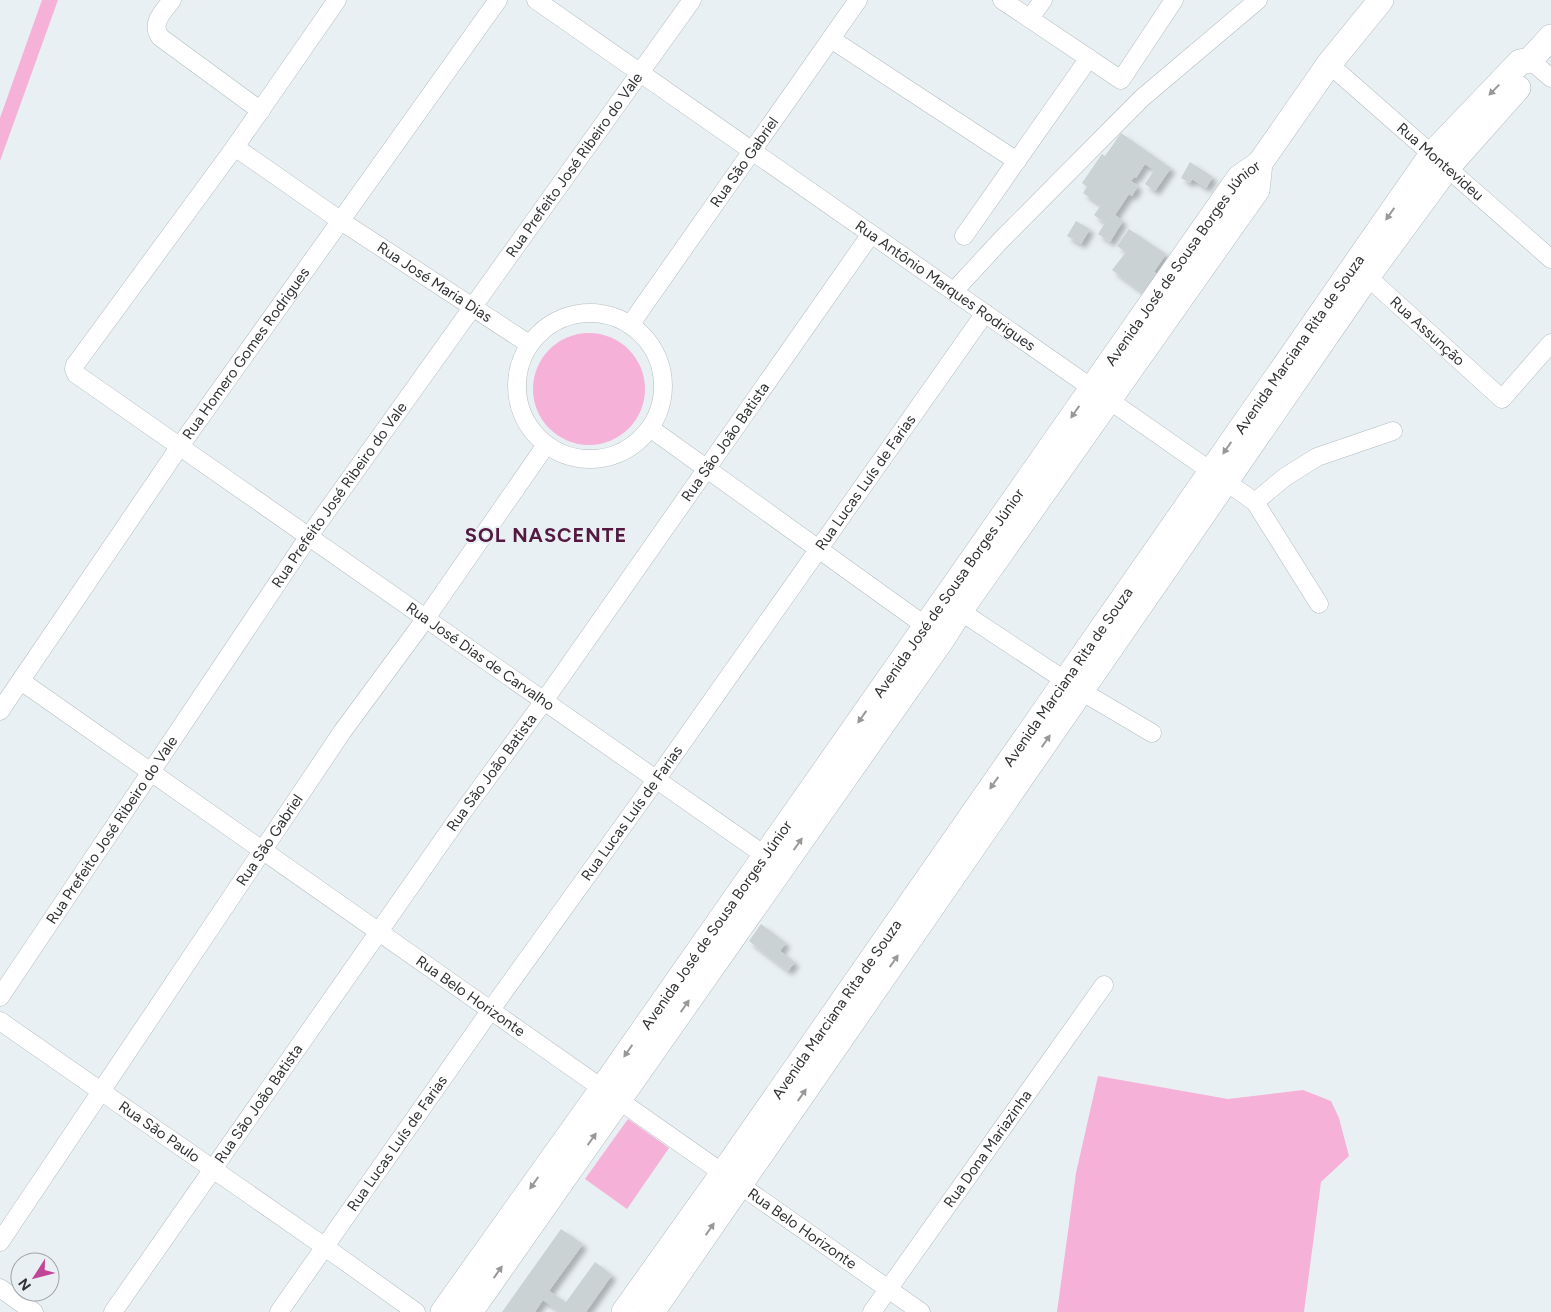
<svg xmlns="http://www.w3.org/2000/svg" width="1551" height="1312" viewBox="0 0 1551 1312" font-family="Figtree,sans-serif">
<defs>
<filter id="shadow"><feDropShadow dx="4.5" dy="4.5" stdDeviation="2.5" flood-color="#0004"/></filter>
</defs>
<rect width="100%" height="100%" fill="#e9f0f3"/>
<g fill="#f6b1d9">
<polygon points="42,0 58,0 0,161 0,118"/>
<circle cx="589" cy="389" r="56"/>
<polygon points="1098,1076 1228,1099 1303,1090 1331,1101 1339,1118 1349,1156 1321,1182 1304,1312 1057,1312 1076,1173"/>
<polygon points="628,1119 669,1148 627,1209 585,1179"/>
</g>
<g fill="#cad2d4" filter="url(#shadow)">
<polygon points="1121,133 1171,168 1155,191 1145,184 1154,170 1145,164 1136,178 1134,177 1131,181 1138,186 1132,196 1129,194 1115,215 1123,221 1110,242 1098,234 1105,223 1094,215 1101,205 1083,193 1087,187 1082,183 1102,154 1105,156"/>
<polygon points="1190,162 1213,177 1206,188 1192,179 1190,183 1181,178"/>
<polygon points="1076,221 1090,229 1081,244 1067,236"/>
<polygon points="1129,229 1166,254 1154,272 1159,275 1145,294 1112,270 1126,252 1117,246"/>
<polygon points="761,924 786,943 780,951 795,962 788,971 749,941"/>
<polygon points="561,1229 583,1244 549,1291 566,1302 595,1262 612,1275 586,1312 556,1312 557,1310 543,1300 535,1312 502,1312"/>
</g>
<g fill="none" stroke-linecap="round" stroke-linejoin="round">
<defs>
<g id="street">
<path d="M 172,0 C 164,11 150,23 160,37 L 261,111"/>
<path id="s1" d="M 337,0 L 235,147 L 75,365 L 74,369 L 76,374 L 773,861"/>
<path id="s2" d="M 536,0 L 1255,502 L 1319,604"/>
<polyline points="1002,0 1121,80 1174,0"/>
<polyline points="1030,18 1043,0"/>
<polyline points="831,39 1017,161"/>
<polyline points="1530,60 1551,78"/>
<path id="s3" d="M 1329,64 L 1551,259"/>
<path id="s4" d="M 235,147 L 341,221 L 529,344"/>
<polyline points="964,236 1089,58"/>
<path id="s5" d="M 1360,270 L 1502,399 L 1551,343"/>
<polyline points="954,291 1002,239 1142,98 1258,0"/>
<circle cx="590" cy="386" r="73"/>
<path id="s6" d="M 630,325 L 858,0"/>
<polyline points="650,428 934,632"/>
<polyline points="1255,502 1285,477 1317,457 1393,431"/>
<polyline points="960,611 1081,691 1152,733"/>
<path id="s7" d="M 21,681 L 921,1312"/>
<path id="s8" d="M 0,711 L 180,446 L 498,0"/>
<path id="s9" d="M 0,997 L 309,536 L 692,0"/>
<path id="s10" d="M 0,1021 L 325,1247 L 416,1312"/>
<path id="s11" d="M 0,1242 L 342,732 L 426,618 L 546,445"/>
<polyline points="0,1288 34,1312"/>
<path id="s12" d="M 113,1312 L 459,817 L 544,701 L 871,234"/>
<path id="s13" d="M 279,1312 L 490,1011 L 656,780 L 985,313"/>
<path id="s14" d="M 872,1312 L 1104,985"/>
</g>
<g id="secondary">
<path id="s15" d="M 443,1312 L 602,1089 L 1239,178 L 1260,163 L 1329,64 L 1381,0"/>
<polyline points="470,1312 943,638 960,611 1257,190 1260,163"/>
<path id="s16" d="M 624,1312 L 723,1173 L 1432,154 L 1520,62 L 1530,60 L 1551,37"/>
<polyline points="652,1312 1367,277 1447,168 1518,88"/>
</g>
</defs>
<use href="#street" stroke="#b4bcbe" stroke-width="19"/>
<use href="#secondary" stroke="#b4bcbe" stroke-width="26"/>
<use href="#street" stroke="#fff" stroke-width="18"/>
<use href="#secondary" stroke="#fff" stroke-width="25"/>
</g>
<defs><path id="oneway-solid" d="M-6-.8H1V-3.2L6.5 0L1 3.2V.8H-6Z" transform="scale(1.25)"/></defs>
<g fill="#989899">
<use href="#oneway-solid" transform="translate(1494 90) rotate(134)"/>
<use href="#oneway-solid" transform="translate(1390 214) rotate(125)"/>
<use href="#oneway-solid" transform="translate(1075 412) rotate(125)"/>
<use href="#oneway-solid" transform="translate(1227 448) rotate(125)"/>
<use href="#oneway-solid" transform="translate(862 717) rotate(125)"/>
<use href="#oneway-solid" transform="translate(1046 741) rotate(-55)"/>
<use href="#oneway-solid" transform="translate(994 783) rotate(125)"/>
<use href="#oneway-solid" transform="translate(798 844) rotate(-55)"/>
<use href="#oneway-solid" transform="translate(894 961) rotate(-55)"/>
<use href="#oneway-solid" transform="translate(685 1006) rotate(-55)"/>
<use href="#oneway-solid" transform="translate(628 1051) rotate(125)"/>
<use href="#oneway-solid" transform="translate(802 1095) rotate(-55)"/>
<use href="#oneway-solid" transform="translate(592 1139) rotate(-55)"/>
<use href="#oneway-solid" transform="translate(534 1183) rotate(125)"/>
<use href="#oneway-solid" transform="translate(710 1229) rotate(-55)"/>
<use href="#oneway-solid" transform="translate(498 1272) rotate(-55)"/>
</g>
<g text-anchor="middle" stroke-width="4" stroke-linejoin="round" paint-order="stroke">
<g font-size="15" fill="#303233" stroke="#e9f0f3">
<text dy="5" stroke="none"><textPath href="#s3" startOffset="148">Rua Montevideu</textPath></text>
<text dy="5" stroke="none"><textPath href="#s6" startOffset="199">Rua São Gabriel</textPath></text>
<text dy="5" stroke="none"><textPath href="#s9" startOffset="1011">Rua Prefeito José Ribeiro do Vale</textPath></text>
<text dy="5" stroke="none"><textPath href="#s15" startOffset="1284">Avenida José de Sousa Borges Júnior</textPath></text>
<text dy="5" stroke="none"><textPath href="#s4" startOffset="241">Rua José Maria Dias</textPath></text>
<text dy="5" stroke="none"><textPath href="#s2" startOffset="499">Rua Antônio Marques Rodrigues</textPath></text>
<text dy="5" stroke="none"><textPath href="#s5" startOffset="91">Rua Assunção</textPath></text>
<text dy="5" stroke="none"><textPath href="#s16" startOffset="1180">Avenida Marciana Rita de Souza</textPath></text>
<text dy="5" stroke="none"><textPath href="#s8" startOffset="434">Rua Homero Gomes Rodrigues</textPath></text>
<text dy="5" stroke="none"><textPath href="#s12" startOffset="1064">Rua São João Batista</textPath></text>
<text dy="5" stroke="none"><textPath href="#s13" startOffset="1016">Rua Lucas Luís de Farias</textPath></text>
<text dy="5" stroke="none"><textPath href="#s9" startOffset="606">Rua Prefeito José Ribeiro do Vale</textPath></text>
<text dy="5" stroke="none"><textPath href="#s15" startOffset="879">Avenida José de Sousa Borges Júnior</textPath></text>
<text dy="5" stroke="none"><textPath href="#s1" startOffset="952">Rua José Dias de Carvalho</textPath></text>
<text dy="5" stroke="none"><textPath href="#s16" startOffset="775">Avenida Marciana Rita de Souza</textPath></text>
<text dy="5" stroke="none"><textPath href="#s12" startOffset="659">Rua São João Batista</textPath></text>
<text dy="5" stroke="none"><textPath href="#s13" startOffset="611">Rua Lucas Luís de Farias</textPath></text>
<text dy="5" stroke="none"><textPath href="#s9" startOffset="201">Rua Prefeito José Ribeiro do Vale</textPath></text>
<text dy="5" stroke="none"><textPath href="#s11" startOffset="484">Rua São Gabriel</textPath></text>
<text dy="5" stroke="none"><textPath href="#s15" startOffset="474">Avenida José de Sousa Borges Júnior</textPath></text>
<text dy="5" stroke="none"><textPath href="#s7" startOffset="549">Rua Belo Horizonte</textPath></text>
<text dy="5" stroke="none"><textPath href="#s16" startOffset="370">Avenida Marciana Rita de Souza</textPath></text>
<text dy="5" stroke="none"><textPath href="#s12" startOffset="254">Rua São João Batista</textPath></text>
<text dy="5" stroke="none"><textPath href="#s10" startOffset="194">Rua São Paulo</textPath></text>
<text dy="5" stroke="none"><textPath href="#s13" startOffset="206">Rua Lucas Luís de Farias</textPath></text>
<text dy="5" stroke="none"><textPath href="#s14" startOffset="200">Rua Dona Mariazinha</textPath></text>
<text dy="5" stroke="none"><textPath href="#s7" startOffset="954">Rua Belo Horizonte</textPath></text>
</g>
<g font-size="20" font-weight="bold" letter-spacing="1" fill="#541940" stroke="#e9f0f3">
<text x="546" y="542">SOL NASCENTE</text>
</g>
</g>
<g transform="translate(35 1277) rotate(234)"><circle r="24" fill="#e9f0f3" stroke="#9fa4a6"/>
<path d="M0-4L9 19L0 12L-9 19Z" fill="#c14698"/>
<text y="-8" font-size="14" font-weight="bold" text-anchor="middle" fill="#303233">N</text>
</g>
</svg>
